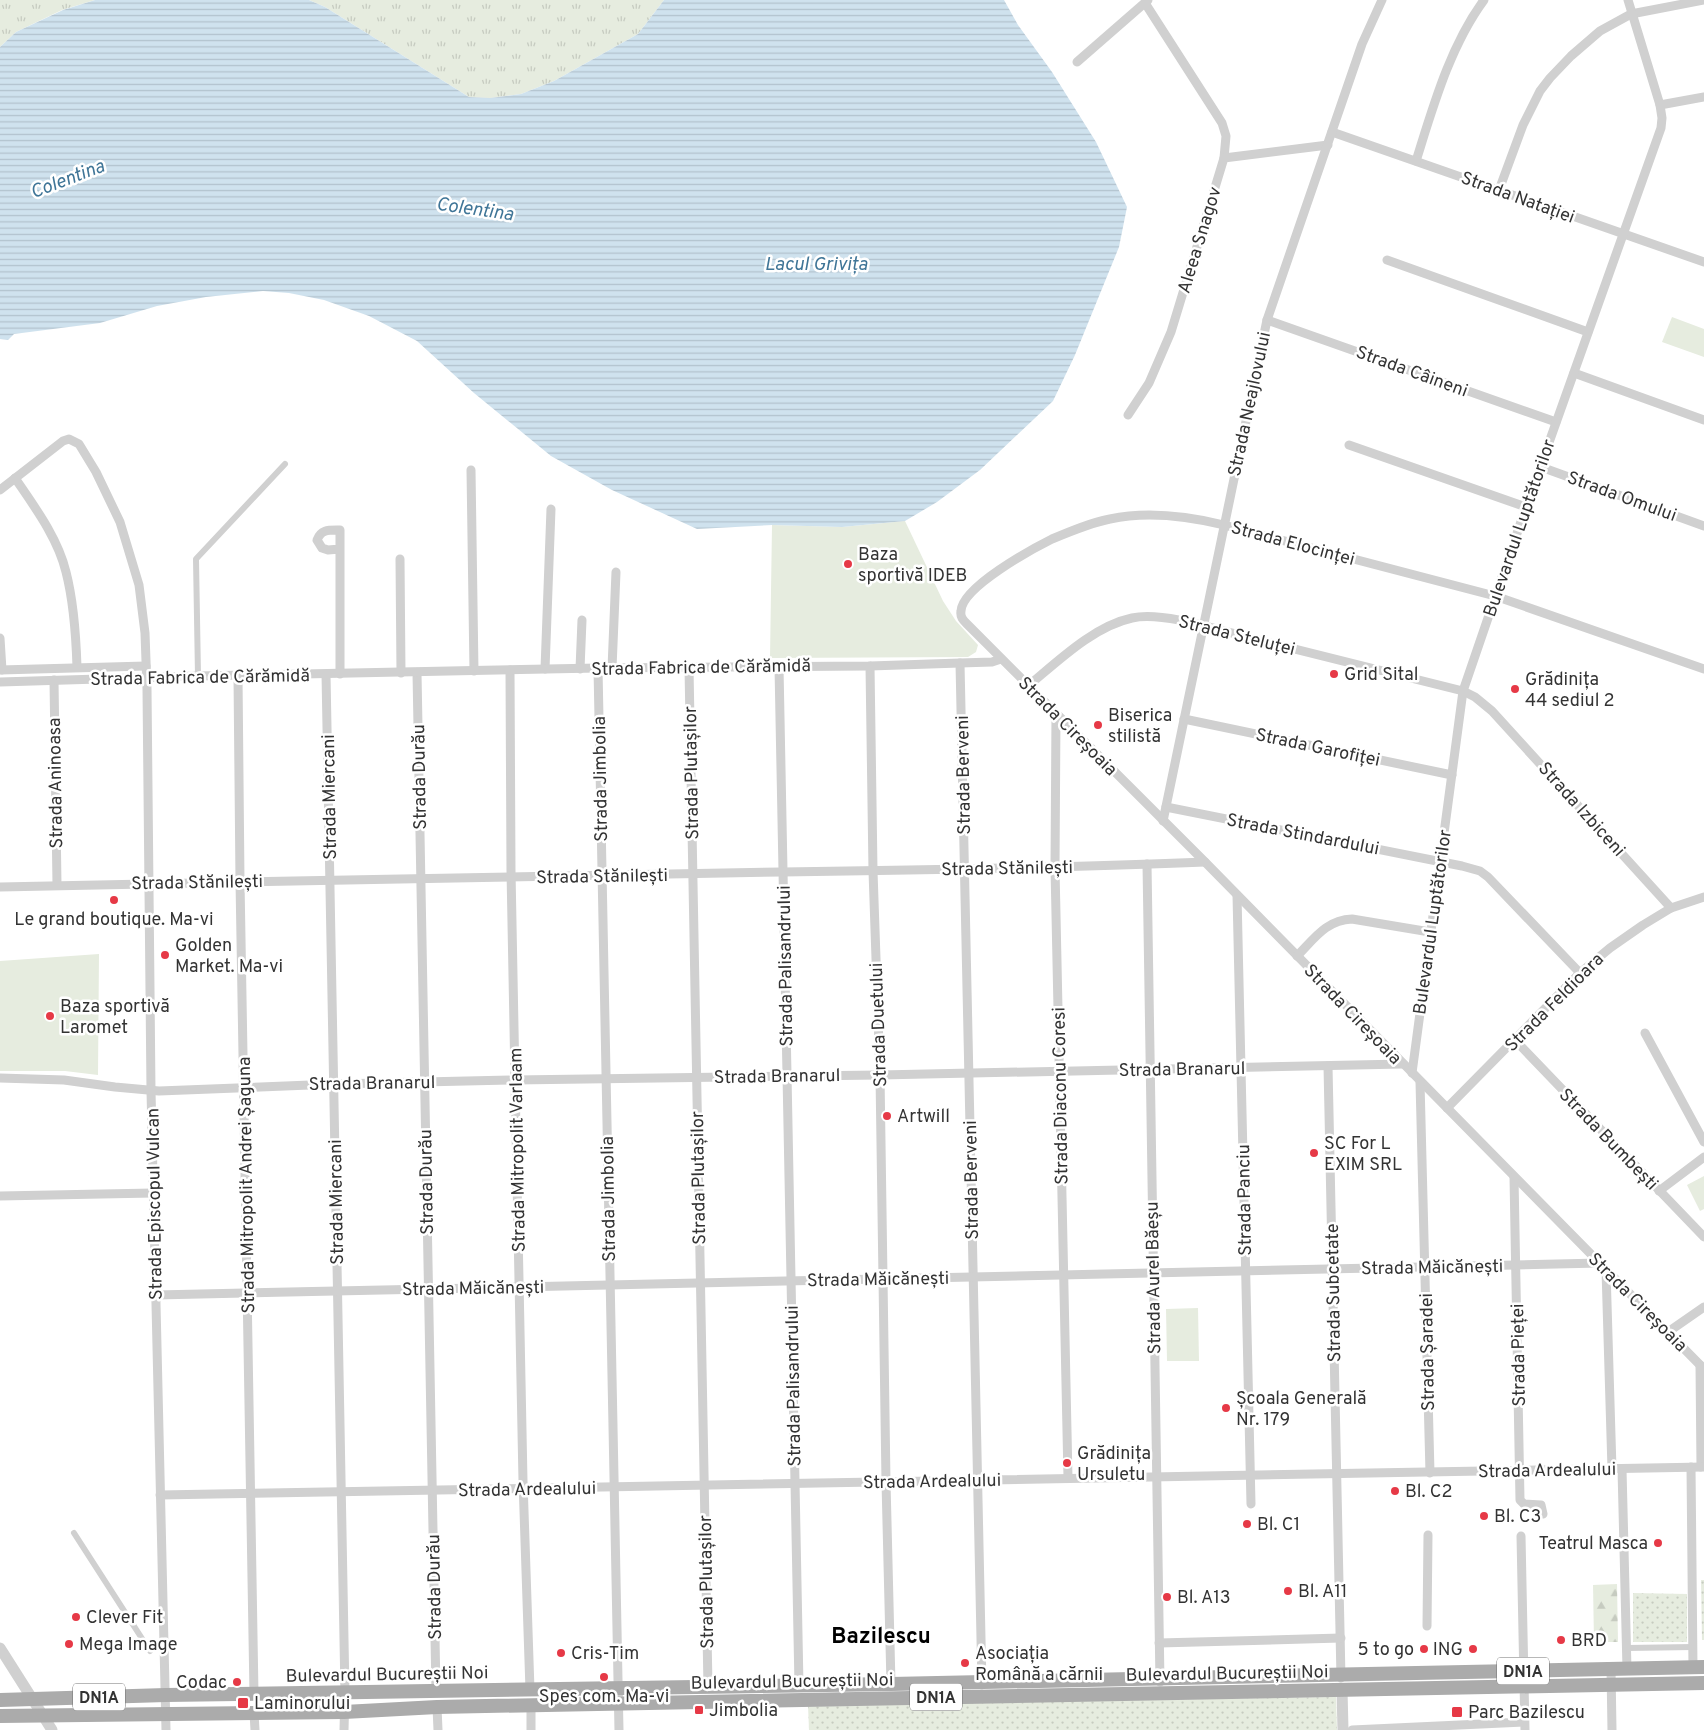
<svg xmlns="http://www.w3.org/2000/svg" width="1704" height="1730" viewBox="0 0 1704 1730" font-family="Overpass,sans-serif">
<defs>
<pattern id="grass-tufts" width="24" height="20" patternUnits="userSpaceOnUse" patternTransform="scale(1.25)"><rect width="24" height="20" fill="#e6ecdf"/><path d="M3 7l-1-3M5 7V3M7 7l1-3M15 17l-1-3M17 17v-4M19 17l1-3" fill="none" stroke="#c6cbc0"/></pattern>
<pattern id="forest-firs" width="22" height="20" patternUnits="userSpaceOnUse" patternTransform="scale(1.25)"><rect width="22" height="20" fill="#e6ecdf"/><path d="M5 1l3.5 6h-7zM16 11l3.5 6h-7z" fill="#c6cbc0"/></pattern>
<pattern id="park-dots" width="8" height="8" patternUnits="userSpaceOnUse" patternTransform="scale(1.25)"><rect width="8" height="8" fill="#e6ecdf"/><path d="M2 2h.1M6 6h.1" fill="none" stroke="#c6cbc0" stroke-width="1.8" stroke-linecap="round"/></pattern>
<pattern id="water-rules" width="6" height="5" patternUnits="userSpaceOnUse" patternTransform="scale(1.25)"><rect width="6" height="5" fill="#cfe2ee"/><path d="M0 2.5h6" fill="none" stroke="#b2c2cd"/></pattern>
</defs>
<rect width="100%" height="100%" fill="#fff"/>
<g fill="url(#grass-tufts)">
<polygon points="0,0 95,0 62,10 16,32 0,47"/>
<polygon points="309,0 664,0 638,34 554,81 521,94 490,98 469,97 325,7"/>
</g>
<polygon fill="url(#forest-firs)" points="1617,1584 1618,1642 1594,1642 1593,1585"/>
<g fill="url(#park-dots)">
<polygon points="1701,1580 1704,1580 1704,1640 1702,1640"/>
<polygon points="1633,1593 1687,1594 1687,1642 1633,1642"/>
<polygon points="1336,1697 1337,1730 809,1730 808,1705"/>
</g>
<g fill="#e6ecdf">
<polygon points="1672,317 1704,329 1704,357 1662,342"/>
<polygon points="905,521 943,601 956,621 978,645 976,652 968,657 770,658 772,525 842,527"/>
<polygon points="99,954 98,1075 65,1071 0,1071 0,961"/>
<polygon points="1704,1176 1704,1209 1700,1211 1687,1185"/>
<polygon points="1198,1308 1199,1361 1167,1361 1166,1309"/>
</g>
<polygon fill="url(#water-rules)" points="95,0 309,0 325,7 469,97 490,98 521,94 554,81 638,34 664,0 1004,0 1018,25 1052,72 1096,142 1127,207 1119,247 1075,355 1053,401 980,470 937,502 905,521 842,527 772,525 697,529 612,490 551,456 474,393 417,341 369,316 324,300 289,293 263,291 206,297 157,306 100,323 14,334 8,340 0,339 0,47 16,32 63,10"/>
<g fill="none" stroke-linecap="round" stroke-linejoin="round">
<g stroke="#d0d0d0" stroke-width="6">
<polyline points="198,676 196,559 285,464"/>
<polyline points="74,1533 150,1651"/>
<polyline points="1627,1648 1693,1647"/>
</g>
<g stroke="#d0d0d0" stroke-width="9">
<polyline points="1145,3 1222,123 1226,136 1224,158"/>
<polyline points="1077,62 1148,0"/>
<polyline points="1660,105 1704,97"/>
<polyline points="1332,132 1704,262"/>
<path d="M 1416,161 C 1433,107 1450,46 1484,0"/>
<polyline points="1499,190 1523,125 1540,91 1550,78 1571,56 1600,31 1631,14 1704,0"/>
<polyline points="1387,260 1588,332"/>
<polyline points="1267,320 1556,422"/>
<polyline points="1574,373 1704,420"/>
<polyline points="1128,415 1149,383 1171,332 1224,158 1328,145"/>
<polyline points="1349,445 1526,507"/>
<polyline points="1541,467 1704,526"/>
<polyline points="471,470 474,671"/>
<path d="M 15,478 C 34,506 58,538 66,572 C 74,603 76,635 77,667"/>
<polyline points="0,490 63,441 69,439 79,444 96,472 120,522 139,585 145,633 147,689 151,1091 166,1730"/>
<path d="M 340,549 L 328,550 L 322,548 L 317,540 C 321,529 329,530 340,530 C 340,578 340,626 340,674"/>
<polyline points="400,559 401,673"/>
<polyline points="0,638 2,670"/>
<polyline points="960,663 982,1685"/>
<polyline points="870,666 873,871 880,1075 886,1482 891,1684"/>
<polyline points="779,667 799,1686"/>
<polyline points="598,668 619,1730"/>
<polyline points="612,668 616,572"/>
<polyline points="689,668 708,1687"/>
<polyline points="545,669 551,509"/>
<polyline points="580,669 582,620"/>
<path d="M 1704,669 L 1495,596 L 1224,525 C 1187,516 1147,511 1110,519 C 1090,523 1071,531 1052,539 C 1032,549 962,587 961,611 C 960,617 963,620 967,624 L 1205,862 L 1704,1369"/>
<polyline points="0,670 146,666"/>
<polyline points="510,670 511,871 515,1080 523,1481 530,1690"/>
<polyline points="417,673 436,1691"/>
<polyline points="326,674 345,1693 344,1730"/>
<polyline points="238,676 240,881 254,1694"/>
<polyline points="54,680 57,885"/>
<polyline points="0,682 198,676 598,668 870,666 960,663 992,662 1001,659"/>
<path d="M 1028,686 C 1058,661 1094,626 1132,618 C 1162,611 1219,630 1250,638 C 1321,656 1392,674 1463,691 L 1475,697 L 1492,711 L 1671,908"/>
<polyline points="1056,713 1055,868 1068,1478"/>
<polyline points="1184,719 1452,775"/>
<polyline points="1166,807 1462,866 1480,871 1488,877 1580,973"/>
<polyline points="1163,821 1267,320 1362,44 1382,0"/>
<polyline points="1147,864 1160,1682"/>
<path d="M 0,887 C 260,881 521,877 781,872 C 922,870 1064,868 1205,862"/>
<polyline points="1237,895 1251,1504"/>
<path d="M 1297,956 C 1314,939 1326,920 1352,919 L 1430,932"/>
<polyline points="1645,1033 1704,1142"/>
<polyline points="1515,1040 1704,1237"/>
<polyline points="1328,1066 1341,1678"/>
<polyline points="1412,1073 1463,691 1526,507 1661,128 1662,118 1660,105 1628,0"/>
<polyline points="0,1078 64,1080 115,1087 159,1091 335,1084 515,1080 880,1075 1403,1064"/>
<polyline points="1420,1082 1430,1473"/>
<polyline points="1447,1108 1580,973 1610,948 1643,925 1671,908 1704,897"/>
<polyline points="1514,1177 1520,1500 1524,1504 1541,1505 1543,1514"/>
<polyline points="1659,1191 1704,1157"/>
<polyline points="0,1196 153,1193"/>
<polyline points="1606,1270 1612,1469"/>
<polyline points="156,1295 1600,1263"/>
<polyline points="1668,1332 1704,1307"/>
<polyline points="1700,1365 1701,1467"/>
<polyline points="1691,1467 1693,1667"/>
<polyline points="1622,1469 1627,1669"/>
<polyline points="160,1495 1704,1467"/>
<polyline points="1521,1536 1525,1730"/>
<polyline points="1427,1626 1428,1535"/>
<polyline points="1159,1643 1341,1638"/>
<polyline points="1611,1669 1612,1730"/>
<polyline points="531,1705 531,1730"/>
<polyline points="437,1707 438,1730"/>
<polyline points="254,1713 255,1730"/>
<polyline points="1352,1730 1524,1722"/>
</g>
<g stroke="#d0d0d0" stroke-width="11">
<polyline points="0,1648 52,1730"/>
<polyline points="1342,1690 1343,1730"/>
</g>
<g stroke="#ababab" stroke-width="14">
<polyline points="0,1700 166,1695 891,1684 1704,1667"/>
<polyline points="0,1716 344,1712 437,1707 1704,1683"/>
</g>
</g>
<g fill="#e63946" stroke="#fff" stroke-width="2">
<circle cx="848" cy="564" r="5"/>
<circle cx="1334" cy="674" r="5"/>
<circle cx="1515" cy="689" r="5"/>
<circle cx="1098" cy="725" r="5"/>
<circle cx="114" cy="900" r="5"/>
<circle cx="165" cy="955" r="5"/>
<circle cx="50" cy="1016" r="5"/>
<circle cx="887" cy="1116" r="5"/>
<circle cx="1314" cy="1153" r="5"/>
<circle cx="1226" cy="1408" r="5"/>
<circle cx="1067" cy="1463" r="5"/>
<circle cx="1395" cy="1491" r="5"/>
<circle cx="1484" cy="1516" r="5"/>
<circle cx="1247" cy="1524" r="5"/>
<circle cx="1658" cy="1543" r="5"/>
<circle cx="1288" cy="1591" r="5"/>
<circle cx="1167" cy="1597" r="5"/>
<circle cx="76" cy="1617" r="5"/>
<circle cx="1561" cy="1640" r="5"/>
<circle cx="69" cy="1644" r="5"/>
<circle cx="1424" cy="1649" r="5"/>
<circle cx="1473" cy="1649" r="5"/>
<circle cx="561" cy="1653" r="5"/>
<circle cx="965" cy="1663" r="5"/>
<circle cx="604" cy="1677" r="5"/>
<circle cx="237" cy="1682" r="5"/>
<rect x="237" y="1697" width="12" height="12" rx="2.5"/>
<rect x="694" y="1705" width="10" height="10" rx="2.5"/>
<rect x="1451" y="1706" width="12" height="12" rx="2.5"/>
</g>
<g text-anchor="middle" stroke-width="5" stroke-linejoin="round" paint-order="stroke">
<g fill="#fff" stroke="#707070" stroke-width="1">
<rect x="1497" y="1657.5" width="52" height="27" rx="4"/>
<rect x="73" y="1683.5" width="52" height="27" rx="4"/>
<rect x="910" y="1683.5" width="52" height="27" rx="4"/>
</g>
<g font-size="16" font-weight="bold" fill="#333">
<text x="1523" y="1677">DN1A</text>
<text x="99" y="1703">DN1A</text>
<text x="936" y="1703">DN1A</text>
</g>
<g font-size="18" fill="#333" stroke="#fff">
<text transform="translate(1518 197) rotate(20)" y="6">Strada Natației</text>
<text transform="translate(1199 240) rotate(-73)" y="6">Aleea Snagov</text>
<text transform="translate(1412 371) rotate(20)" y="6">Strada Câineni</text>
<text transform="translate(1249 404) rotate(-78)" y="6">Strada Neajlovului</text>
<text transform="translate(1622 496) rotate(20)" y="6">Strada Omului</text>
<text transform="translate(1519 528) rotate(-71)" y="6">Bulevardul Luptătorilor</text>
<text transform="translate(1293 543) rotate(15)" y="6">Strada Elocinței</text>
<text transform="translate(1237 635) rotate(14)" y="6">Strada Steluței</text>
<text transform="translate(701 667) rotate(-1)" y="6">Strada Fabrica de Cărămidă</text>
<text transform="translate(200 677) rotate(-1)" y="6">Strada Fabrica de Cărămidă</text>
<text transform="translate(1068 726) rotate(45)" y="6">Strada Cireșoaia</text>
<text transform="translate(1318 747) rotate(12)" y="6">Strada Garofiței</text>
<text transform="translate(691 773) rotate(-91)" y="6">Strada Plutașilor</text>
<text transform="translate(963 775) rotate(-91)" y="6">Strada Berveni</text>
<text transform="translate(419 777) rotate(-91)" y="6">Strada Durău</text>
<text transform="translate(600 779) rotate(-91)" y="6">Strada Jimbolia</text>
<text transform="translate(55 783) rotate(-91)" y="6">Strada Aninoasa</text>
<text transform="translate(329 797) rotate(-91)" y="6">Strada Miercani</text>
<text transform="translate(1582 809) rotate(48)" y="6">Strada Izbiceni</text>
<text transform="translate(1303 834) rotate(11)" y="6">Strada Stindardului</text>
<text transform="translate(1007 868) rotate(-1)" y="6">Strada Stănilești</text>
<text transform="translate(602 876) rotate(-1)" y="6">Strada Stănilești</text>
<text transform="translate(197 882) rotate(-1)" y="6">Strada Stănilești</text>
<text transform="translate(1432 922) rotate(-82)" y="6">Bulevardul Luptătorilor</text>
<text transform="translate(785 966) rotate(-91)" y="6">Strada Palisandrului</text>
<text transform="translate(1554 1002) rotate(-45)" y="6">Strada Feldioara</text>
<text transform="translate(1353 1014) rotate(46)" y="6">Strada Cireșoaia</text>
<text transform="translate(878 1025) rotate(-92)" y="6">Strada Duetului</text>
<text transform="translate(1182 1069) rotate(-1)" y="6">Strada Branarul</text>
<text transform="translate(777 1076) rotate(-1)" y="6">Strada Branarul</text>
<text transform="translate(372 1083) rotate(-1)" y="6">Strada Branarul</text>
<text transform="translate(1060 1096) rotate(-91)" y="6">Strada Diaconu Coresi</text>
<text transform="translate(1609 1139) rotate(46)" y="6">Strada Bumbești</text>
<text transform="translate(517 1150) rotate(-91)" y="6">Strada Mitropolit Varlaam</text>
<text transform="translate(698 1178) rotate(-91)" y="6">Strada Plutașilor</text>
<text transform="translate(971 1180) rotate(-91)" y="6">Strada Berveni</text>
<text transform="translate(426 1182) rotate(-91)" y="6">Strada Durău</text>
<text transform="translate(246 1185) rotate(-91)" y="6">Strada Mitropolit Andrei Șaguna</text>
<text transform="translate(608 1199) rotate(-91)" y="6">Strada Jimbolia</text>
<text transform="translate(1244 1200) rotate(-91)" y="6">Strada Panciu</text>
<text transform="translate(336 1202) rotate(-91)" y="6">Strada Miercani</text>
<text transform="translate(154 1204) rotate(-91)" y="6">Strada Episcopul Vulcan</text>
<text transform="translate(1432 1267) rotate(-1)" y="6">Strada Măicănești</text>
<text transform="translate(1153 1278) rotate(-91)" y="6">Strada Aurel Băeșu</text>
<text transform="translate(878 1279) rotate(-1)" y="6">Strada Măicănești</text>
<text transform="translate(473 1288) rotate(-1)" y="6">Strada Măicănești</text>
<text transform="translate(1333 1293) rotate(-91)" y="6">Strada Subcetate</text>
<text transform="translate(1638 1302) rotate(45)" y="6">Strada Cireșoaia</text>
<text transform="translate(1427 1352) rotate(-91)" y="6">Strada Șaradei</text>
<text transform="translate(1518 1355) rotate(-91)" y="6">Strada Pieței</text>
<text transform="translate(793 1386) rotate(-91)" y="6">Strada Palisandrului</text>
<text transform="translate(1547 1470) rotate(-1)" y="6">Strada Ardealului</text>
<text transform="translate(932 1481) rotate(-1)" y="6">Strada Ardealului</text>
<text transform="translate(527 1489) rotate(-1)" y="6">Strada Ardealului</text>
<text transform="translate(706 1582) rotate(-91)" y="6">Strada Plutașilor</text>
<text transform="translate(434 1587) rotate(-91)" y="6">Strada Durău</text>
<text transform="translate(1227 1673) rotate(-1)" y="6">Bulevardul Bucureștii Noi</text>
<text transform="translate(387 1674) rotate(-1)" y="6">Bulevardul Bucureștii Noi</text>
<text transform="translate(792 1681) rotate(-1)" y="6">Bulevardul Bucureștii Noi</text>
</g>
<g font-size="18" fill="#333" stroke="#fff" text-anchor="start">
<text x="858" y="560">Baza<tspan x="858" dy="21">sportivă IDEB</tspan></text>
<text x="1344" y="680">Grid Sital</text>
<text x="1525" y="685">Grădinița<tspan x="1525" dy="21">44 sediul 2</tspan></text>
<text x="1108" y="721">Biserica<tspan x="1108" dy="21">stilistă</tspan></text>
<text x="114" y="925" text-anchor="middle">Le grand boutique. Ma-vi</text>
<text x="175" y="951">Golden<tspan x="175" dy="21">Market. Ma-vi</tspan></text>
<text x="60" y="1012">Baza sportivă<tspan x="60" dy="21">Laromet</tspan></text>
<text x="897" y="1122">Artwill</text>
<text x="1324" y="1149">SC For L<tspan x="1324" dy="21">EXIM SRL</tspan></text>
<text x="1236" y="1404">Școala Generală<tspan x="1236" dy="21">Nr. 179</tspan></text>
<text x="1077" y="1459">Grădinița<tspan x="1077" dy="21">Ursuletu</tspan></text>
<text x="1405" y="1497">Bl. C2</text>
<text x="1494" y="1522">Bl. C3</text>
<text x="1257" y="1530">Bl. C1</text>
<text x="1648" y="1549" text-anchor="end">Teatrul Masca</text>
<text x="1298" y="1597">Bl. A11</text>
<text x="1177" y="1603">Bl. A13</text>
<text x="86" y="1623">Clever Fit</text>
<text x="1571" y="1646">BRD</text>
<text x="79" y="1650">Mega Image</text>
<text x="1414" y="1655" text-anchor="end">5 to go</text>
<text x="1463" y="1655" text-anchor="end">ING</text>
<text x="571" y="1659">Cris-Tim</text>
<text x="975" y="1659">Asociația<tspan x="975" dy="21">Română a cărnii</tspan></text>
<text x="227" y="1688" text-anchor="end">Codac</text>
<text x="604" y="1702" text-anchor="middle">Spes com. Ma-vi</text>
<text x="254" y="1709">Laminorului</text>
<text x="709" y="1716">Jimbolia</text>
<text x="1468" y="1718">Parc Bazilescu</text>
</g>
<g font-size="19" font-style="italic" fill="#3f7597" stroke="#fff">
<text transform="translate(67 178) rotate(-21)" y="7">Colentina</text>
<text transform="translate(475 208) rotate(8)" y="7">Colentina</text>
<text x="816" y="270">Lacul Grivița</text>
</g>
<g font-size="22" font-weight="bold" fill="#000" stroke="#fff">
<text x="881" y="1643">Bazilescu</text>
</g>
</g>
</svg>
